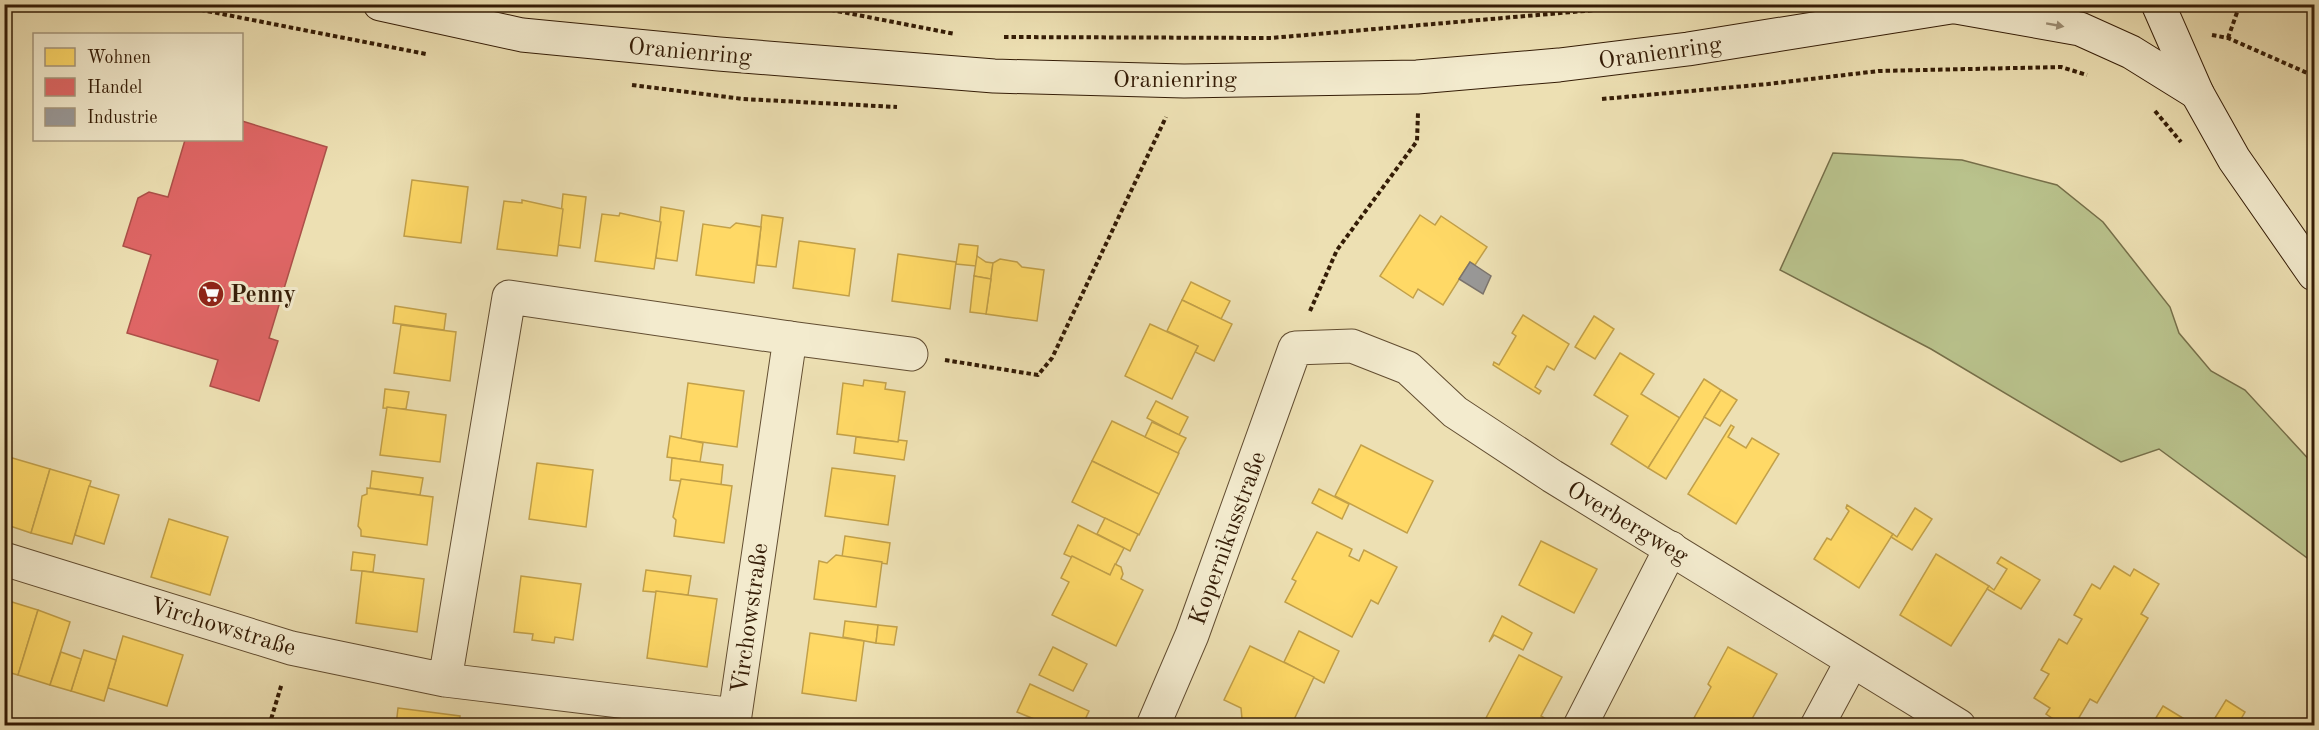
<svg xmlns="http://www.w3.org/2000/svg" width="2319" height="730" viewBox="0 0 2319 730" font-family="'Old Standard TT',serif">
<rect width="100%" height="100%" fill="#ede0b3"/>
<filter id="stains"><feTurbulence type="fractalNoise" baseFrequency=".00333" numOctaves="4"/><feColorMatrix values="0 0 0 0 .2 0 0 0 0 .09 0 0 0 0 .02 0 0 0 .5 -.17"/></filter>
<radialGradient id="worn" r=".72"><stop offset=".6" stop-color="#630" stop-opacity="0"/><stop offset="1" stop-color="#630" stop-opacity=".3"/></radialGradient>
<polygon fill="#b9c28c" stroke="#766f49" stroke-width="1.5" points="1833,153 1962,160 2057,185 2103,222 2170,307 2179,333 2211,371 2245,390 2314,465 2314,563 2159,449 2121,462 1931,349 1780,270"/>
<g fill="#ffd966" stroke="#c2a049" stroke-width="1.5">
<polygon points="412,180 468,187 461,243 404,236"/>
<polygon points="563,194 586,197 580,248 558,245"/>
<polygon points="522,200 563,209 557,256 497,249 504,201 522,203"/>
<polygon points="661,207 684,211 677,261 656,258"/>
<polygon points="620,213 661,222 654,269 595,261 602,214 619,216"/>
<polygon points="762,215 783,218 776,267 757,265"/>
<polygon points="1420,215 1435,225 1441,216 1487,247 1475,265 1470,262 1443,305 1418,289 1413,298 1380,276"/>
<polygon points="736,223 761,227 754,283 696,275 703,224 730,228"/>
<polygon points="799,241 855,249 849,296 793,288"/>
<polygon points="959,244 978,246 976,266 956,264"/>
<polygon points="898,254 956,262 950,309 892,301"/>
<polygon points="977,256 986,262 993,263 991,279 974,276"/>
<polygon points="1000,259 1017,262 1022,267 1044,270 1037,321 986,314 993,263"/>
<polygon points="974,276 991,279 986,314 970,312"/>
<polygon points="1191,282 1230,301 1221,319 1182,300"/>
<polygon points="1182,300 1232,324 1214,361 1195,352 1198,346 1167,331"/>
<polygon points="395,306 446,314 444,330 393,323"/>
<polygon points="1523,315 1569,344 1554,370 1547,366 1535,387 1541,391 1539,394 1493,365 1494,362 1499,365 1516,336 1512,333"/>
<polygon points="1594,316 1614,329 1595,359 1575,347"/>
<polygon points="1150,324 1198,346 1172,399 1125,376"/>
<polygon points="401,325 456,332 450,381 394,373"/>
<polygon points="1620,353 1654,374 1641,394 1680,418 1648,468 1611,444 1628,416 1594,395"/>
<polygon points="1704,379 1721,390 1666,479 1648,468"/>
<polygon points="864,380 886,383 885,389 905,392 898,442 837,434 843,383 863,386"/>
<polygon points="688,383 744,391 737,447 681,439"/>
<polygon points="385,389 409,392 406,409 383,408"/>
<polygon points="1721,390 1737,400 1720,426 1704,417"/>
<polygon points="1156,401 1188,417 1179,435 1147,418"/>
<polygon points="387,407 446,415 440,462 380,455"/>
<polygon points="1112,421 1179,453 1159,494 1092,461"/>
<polygon points="1152,422 1186,438 1178,453 1145,437"/>
<polygon points="1731,425 1734,427 1728,437 1746,448 1752,438 1779,454 1736,524 1688,494"/>
<polygon points="670,436 703,443 700,462 667,457"/>
<polygon points="856,437 898,442 899,440 907,441 904,460 854,453"/>
<polygon points="1361,445 1433,481 1407,533 1335,496"/>
<polygon points="9,457 50,469 31,533 4,524 4,473"/>
<polygon points="672,458 723,465 721,485 670,480"/>
<polygon points="1092,461 1159,494 1139,535 1072,502"/>
<polygon points="537,463 593,470 586,527 529,519"/>
<polygon points="832,468 895,476 888,525 825,516"/>
<polygon points="50,469 91,481 72,544 31,533"/>
<polygon points="372,471 423,478 420,495 370,488"/>
<polygon points="681,479 732,486 724,543 674,536 676,520 673,517"/>
<polygon points="89,486 119,495 104,544 75,535"/>
<polygon points="367,488 433,497 427,545 361,536 361,530 358,526 362,496 367,494"/>
<polygon points="1319,489 1349,504 1342,519 1312,503"/>
<polygon points="1847,505 1893,534 1859,588 1814,559 1827,538 1831,540 1849,511 1846,508"/>
<polygon points="1915,508 1932,519 1912,550 1891,537 1893,534 1897,537"/>
<polygon points="1105,518 1138,534 1130,551 1097,534"/>
<polygon points="169,519 228,537 210,595 151,577"/>
<polygon points="1078,525 1124,548 1110,575 1064,554"/>
<polygon points="1317,532 1352,549 1349,556 1359,561 1364,550 1397,567 1378,604 1371,600 1352,637 1285,602 1296,581 1292,579"/>
<polygon points="845,536 890,543 887,564 842,557"/>
<polygon points="1541,541 1597,569 1574,613 1519,585"/>
<polygon points="353,552 375,555 373,572 351,570"/>
<polygon points="1936,554 1989,586 1951,646 1900,615"/>
<polygon points="836,555 882,562 876,607 814,599 819,561 827,563"/>
<polygon points="1072,556 1110,575 1115,564 1121,567 1123,574 1121,579 1143,590 1116,646 1052,615 1069,582 1061,578"/>
<polygon points="2001,557 2040,580 2021,609 1987,589 1989,586 1994,590 2007,569 1997,563"/>
<polygon points="2114,566 2130,576 2134,569 2159,584 2141,614 2148,618 2097,703 2090,699 2074,726 2064,726 2046,714 2050,708 2034,698 2049,674 2041,670 2059,639 2067,644 2082,619 2074,615 2092,584 2100,589"/>
<polygon points="646,570 691,576 688,595 643,591"/>
<polygon points="362,571 424,579 417,632 356,623"/>
<polygon points="521,576 581,584 573,640 555,637 554,643 532,640 533,634 514,632"/>
<polygon points="656,591 717,599 707,667 647,658"/>
<polygon points="12,602 38,610 18,675 4,671 4,603 11,604"/>
<polygon points="38,610 70,622 50,685 18,675"/>
<polygon points="1502,616 1532,633 1523,650 1494,635 1489,642"/>
<polygon points="845,621 878,625 876,643 843,637"/>
<polygon points="878,625 897,627 894,645 876,643"/>
<polygon points="1299,631 1339,651 1324,683 1284,662"/>
<polygon points="810,633 864,641 856,701 802,693"/>
<polygon points="123,636 183,655 167,706 108,688"/>
<polygon points="1250,646 1314,677 1291,726 1276,726 1263,719 1254,725 1242,719 1241,708 1224,700"/>
<polygon points="1053,647 1087,664 1073,691 1039,675"/>
<polygon points="1728,647 1777,674 1748,726 1708,726 1694,718 1711,687 1708,684"/>
<polygon points="84,650 116,660 104,701 71,691"/>
<polygon points="61,652 81,659 71,691 50,685"/>
<polygon points="1519,655 1562,677 1541,716 1546,719 1542,726 1500,726 1486,718"/>
<polygon points="1030,684 1089,711 1082,726 1031,726 1034,719 1017,712"/>
<polygon points="2226,700 2245,712 2237,726 2210,726"/>
<polygon points="2163,706 2196,726 2151,726"/>
<polygon points="398,708 460,716 459,726 396,726"/>
</g>
<polygon fill="#e06666" stroke="#ac5049" stroke-width="1.5" points="242,121 327,147 269,338 278,341 259,401 210,386 218,360 127,333 151,255 123,246 138,198 149,192 168,197 185,140 242,140"/>
<polygon fill="#999" stroke="#7b746d" stroke-width="1.5" points="1470,262 1491,276 1483,294 1459,279"/>
<g fill="none" stroke-linecap="round" stroke-linejoin="round">
<defs>
<g id="street">
<polyline points="790,338 911,354"/>
<polyline points="4,559 291,648 445,680 735,715 790,338 509,297 445,680"/>
<polyline points="1153,726 1192,635 1295,348 1352,346 1408,368 1455,412 1552,476 1959,726"/>
<polyline points="1580,726 1671,548"/>
<polyline points="1817,726 1852,661"/>
</g>
<g id="secondary">
<polyline points="380,4 522,35 719,54 994,76 1184,81 1417,77 1559,65 1688,49 1970,4"/>
<polyline points="2158,4 2197,93 2234,159 2314,274"/>
<polyline points="1956,7 2080,29 2131,52 2197,93"/>
</g>
</defs>
<use href="#street" stroke="#624d31" stroke-width="35"/>
<use href="#secondary" stroke="#341c06" stroke-width="35"/>
<g stroke="#341c06" stroke-width="4" stroke-dasharray="4.5 3" stroke-linecap="butt">
<polyline points="171,4 426,54"/>
<polyline points="801,4 955,34"/>
<polyline points="4,10 15,4"/>
<polyline points="2212,35 2228,38 2314,76"/>
<polyline points="1004,37 1271,38 1665,4"/>
<polyline points="2228,38 2240,4"/>
<polyline points="632,85 743,99 897,107"/>
<polyline points="1602,99 1768,84 1879,71 2061,67 2087,75"/>
<polyline points="2155,111 2181,142"/>
<polyline points="1310,311 1337,250 1417,141 1418,113"/>
<polyline points="945,360 1038,375 1052,358 1166,117"/>
<polyline points="269,726 282,683"/>
</g>
<use href="#street" stroke="#f3ebce" stroke-width="33"/>
<use href="#secondary" stroke="#f3ebce" stroke-width="33"/>
</g>
<defs><path id="oneway-solid" d="M-6-.8H1V-3.2L6.5 0L1 3.2V.8H-6Z" transform="scale(1.5)"/></defs>
<use fill="#9d8e74" href="#oneway-solid" transform="translate(2055 25) rotate(10)"/>
<defs>
<symbol id="supermarket-disc" viewBox="-11 -11 22 22"><circle r="9.5" fill="#8f2418" stroke="#f3ebce"/><path d="M-6-5.5h2.5l.6 2H6L4.5 2H-2.5L-4.4-4H-6ZM-1.5 3.2a1.3 1.3 0 1 0 .1 0ZM3 3.2a1.3 1.3 0 1 0 .1 0Z" fill="#fff"/></symbol>
</defs>
<g fill-rule="evenodd">
<use href="#supermarket-disc" x="196" y="279" width="30" height="30"/>
</g>
<g text-anchor="middle" stroke-width="6" stroke-linejoin="round" paint-order="stroke">
<g font-size="24" fill="#341c06" stroke="#f3ebce">
<text transform="translate(690 51) rotate(5)" y="8">Oranienring</text>
<text transform="translate(1660 52) rotate(-8)" y="8">Oranienring</text>
<text x="1175" y="87">Oranienring</text>
<text transform="translate(1628 522) rotate(31)" y="8">Overbergweg</text>
<text transform="translate(1227 538) rotate(-70)" y="8">Kopernikusstraße</text>
<text transform="translate(749 618) rotate(-82)" y="8">Virchowstraße</text>
<text transform="translate(223 626) rotate(17)" y="8">Virchowstraße</text>
</g>
<g font-size="24" font-weight="bold" fill="#341c06" stroke="#f3ebce" text-anchor="start">
<text x="230" y="302">Penny</text>
</g>
</g>
<rect width="2319" height="730" fill="none" stroke="#ede0b3" stroke-width="24"/>
<rect x="6" y="6" width="2307" height="718" fill="none" stroke="#341c06" stroke-width="3"/>
<rect x="12" y="12" width="2295" height="706" fill="none" stroke="#341c06" stroke-width="1.5"/>
<rect x="33" y="33" width="210" height="108" fill="#f3ebce" stroke="#a7987e" stroke-width="1.5"/>
<rect x="45" y="48" width="30" height="18" fill="#ffd966" stroke="#a7987e" stroke-width="1.5"/>
<text x="87" y="63" font-size="18" fill="#341c06">Wohnen</text>
<rect x="45" y="78" width="30" height="18" fill="#e06666" stroke="#a7987e" stroke-width="1.5"/>
<text x="87" y="93" font-size="18" fill="#341c06">Handel</text>
<rect x="45" y="108" width="30" height="18" fill="#999999" stroke="#a7987e" stroke-width="1.5"/>
<text x="87" y="123" font-size="18" fill="#341c06">Industrie</text>
<rect width="100%" height="100%" filter="url(#stains)"/>
<rect width="100%" height="100%" fill="url(#worn)"/>
</svg>
